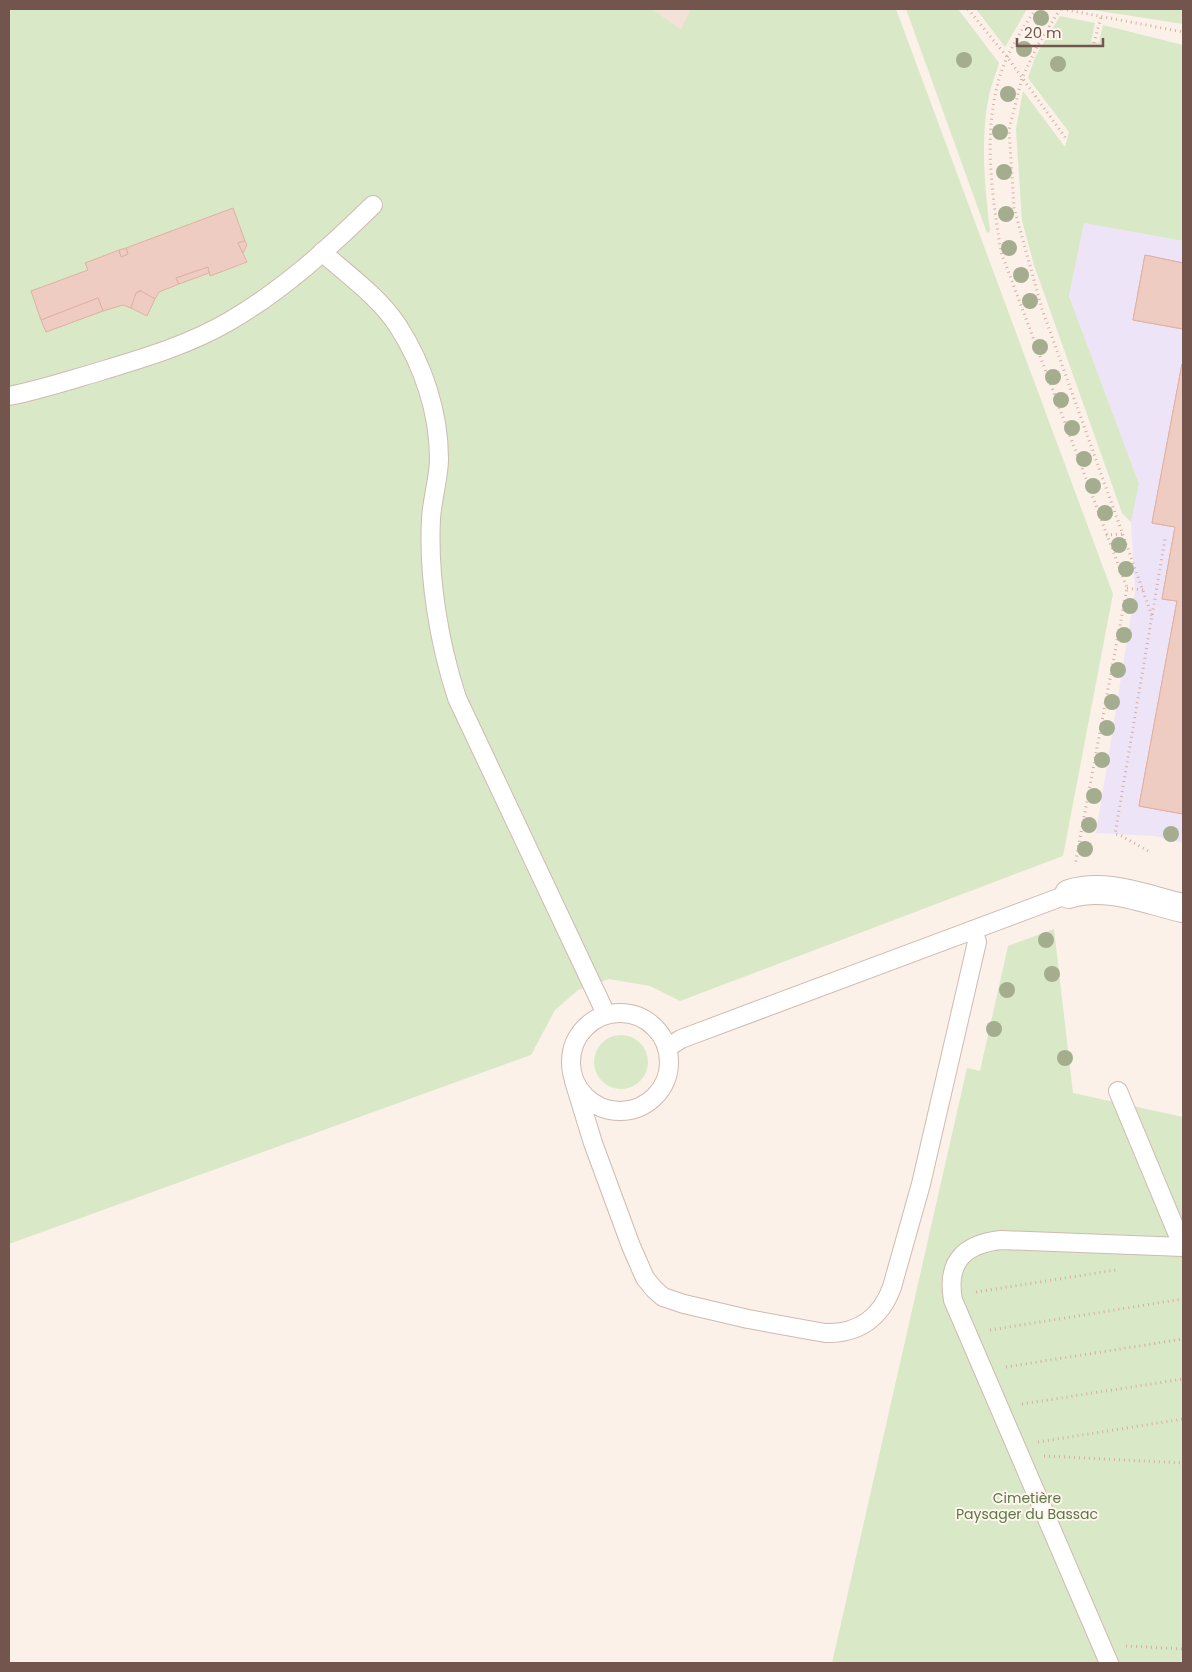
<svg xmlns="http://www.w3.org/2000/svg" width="1192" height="1672" viewBox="0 0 1192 1672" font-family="Poppins,sans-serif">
<rect width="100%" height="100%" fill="#fbf1e8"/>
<polygon fill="#f2e2d7" points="652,9 743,9 681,31"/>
<polygon fill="#eee4f8" points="1084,223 1183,241 1183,843 1155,836 1096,833 1135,591 1131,522 1139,484 1069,296"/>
<g fill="#d9e8c7">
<polygon points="9,9 652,9 681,30 691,9 896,9 1113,594 1063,856 680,1001 650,986 609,979 578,990 555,1010 531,1055 9,1244"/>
<path d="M 906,9 L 958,9 L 999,63 C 996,74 991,85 989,96 C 980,139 985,188 990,231 L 987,233 Z"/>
<polygon points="976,9 1027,9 1005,47"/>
<polygon points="1087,9 1183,9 1183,24"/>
<polygon points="1060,16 1095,23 1091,42 1099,43 1103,25 1183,45 1183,241 1084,223 1069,296 1139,484 1131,522 1122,513 1034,265 1022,221 1016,129 1023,91 1065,147 1069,132 1028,78 1035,57"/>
<polygon points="1054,929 1073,1093 1183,1117 1183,1663 832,1663 967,1068 980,1071 1008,946"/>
<circle cx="621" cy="1062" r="27"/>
</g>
<g fill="#efccc1" stroke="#e0b1a3">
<polygon points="233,208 245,241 238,243 247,262 210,276 208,267 176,278 179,284 159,292 155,299 142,293 141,290 136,293 131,308 123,305 103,311 98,298 41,320 31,291 88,270 85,263 119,250 121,257 128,254 126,248"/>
<polygon points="245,241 247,245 243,253 238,243"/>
<polygon points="126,248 128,254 121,257 119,250"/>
<polygon points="1145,255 1183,263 1183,329 1133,320"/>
<polygon points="1145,255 1183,263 1183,329 1133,320"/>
<polygon points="208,267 209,273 179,284 176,278"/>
<polygon points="141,291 155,299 147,316 131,308 136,293"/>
<polygon points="98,298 103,311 46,332 41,320"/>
<polygon points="1182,364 1183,364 1183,814 1139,806 1177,601 1162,599 1175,527 1152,523"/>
<polygon points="1182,364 1183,364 1183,814 1139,806 1177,601 1162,599 1175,527 1152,523"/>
</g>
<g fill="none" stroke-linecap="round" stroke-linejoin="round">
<defs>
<g id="service">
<path d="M 322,252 C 348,275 379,297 398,326 C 423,365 439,412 439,459 C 439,478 432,499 431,519 C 428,577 439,643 457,698 L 606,1014"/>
<path d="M 9,396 C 40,390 70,380 101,371 C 144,358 188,345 228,322 C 282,291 329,248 373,205"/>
<circle cx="620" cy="1062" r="49"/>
<polyline points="667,1048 681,1039 1069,894"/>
<path d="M 574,1081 L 593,1143 L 631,1246 L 645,1278 L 654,1289 L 663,1297 L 684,1304 L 748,1319 L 825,1333 C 858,1334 881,1318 892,1287 L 921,1184 L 977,942 L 973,930"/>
<polyline points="1118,1091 1183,1247"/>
<path d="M 1109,1663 L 953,1300 C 946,1261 965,1244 1001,1240 L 1183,1247"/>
</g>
<path id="minor" d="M 1069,894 C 1106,882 1147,900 1183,908"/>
</defs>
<use href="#service" stroke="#cfbab1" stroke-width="20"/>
<use href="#minor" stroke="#cfbab1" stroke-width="30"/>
<g stroke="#d4afa4" stroke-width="3" stroke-dasharray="1 4" stroke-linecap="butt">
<polyline points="968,9 1008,58 1067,140"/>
<path d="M 1036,9 C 1019,33 1002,61 996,91 C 984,144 993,200 1001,252 L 1127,588 L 1075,865"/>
<polyline points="1060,9 1038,45 1022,78 1009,129 1014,208 1042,309 1152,616"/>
<polyline points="1062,9 1183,32"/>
<polyline points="1094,43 1101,17"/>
<polyline points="1106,535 1123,534"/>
<polyline points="1127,588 1143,590"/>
<polyline points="1148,851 1120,835 1115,834 1165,539"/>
<polyline points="976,1292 1116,1270"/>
<polyline points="990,1330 1183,1299"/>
<polyline points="1006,1367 1183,1339"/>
<polyline points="1022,1404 1183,1379"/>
<polyline points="1038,1442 1183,1419"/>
<polyline points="1044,1456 1183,1463"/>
<polyline points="1126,1646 1183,1649"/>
</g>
<use href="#service" stroke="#fff" stroke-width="18"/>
<use href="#minor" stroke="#fff" stroke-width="28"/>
</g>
<g fill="#a4ae8f">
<circle cx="1041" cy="18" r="8"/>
<circle cx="1024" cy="49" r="8"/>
<circle cx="964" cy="60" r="8"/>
<circle cx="1058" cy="64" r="8"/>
<circle cx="1008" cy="94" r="8"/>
<circle cx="1000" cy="132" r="8"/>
<circle cx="1004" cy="172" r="8"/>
<circle cx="1006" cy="214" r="8"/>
<circle cx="1009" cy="248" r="8"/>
<circle cx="1021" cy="275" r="8"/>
<circle cx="1030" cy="301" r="8"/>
<circle cx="1040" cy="347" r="8"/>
<circle cx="1053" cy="377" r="8"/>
<circle cx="1061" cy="400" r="8"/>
<circle cx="1072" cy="428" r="8"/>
<circle cx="1084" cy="459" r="8"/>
<circle cx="1093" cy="486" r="8"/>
<circle cx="1105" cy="513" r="8"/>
<circle cx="1119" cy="545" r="8"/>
<circle cx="1126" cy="569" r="8"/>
<circle cx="1130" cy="606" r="8"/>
<circle cx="1124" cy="635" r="8"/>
<circle cx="1118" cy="670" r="8"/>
<circle cx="1112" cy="702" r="8"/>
<circle cx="1107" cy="728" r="8"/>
<circle cx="1102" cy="760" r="8"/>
<circle cx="1094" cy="796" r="8"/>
<circle cx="1089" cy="825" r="8"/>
<circle cx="1171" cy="834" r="8"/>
<circle cx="1085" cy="849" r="8"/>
<circle cx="1046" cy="940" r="8"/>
<circle cx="1052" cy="974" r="8"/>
<circle cx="1007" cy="990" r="8"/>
<circle cx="994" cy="1029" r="8"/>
<circle cx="1065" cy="1058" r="8"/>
</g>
<g text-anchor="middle" stroke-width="4" stroke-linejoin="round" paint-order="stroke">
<g font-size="14" fill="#5d7846" stroke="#fef5ee">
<text x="1027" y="1503">Cimetière<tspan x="1027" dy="16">Paysager du Bassac</tspan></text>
</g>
</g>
<rect width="1192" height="1672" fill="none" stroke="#74554d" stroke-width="20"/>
<path d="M1017 38v8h86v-8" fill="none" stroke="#74554d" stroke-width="2.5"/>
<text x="1024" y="38" font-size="15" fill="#74554d" stroke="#fef5ee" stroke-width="4" paint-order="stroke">20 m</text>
</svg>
